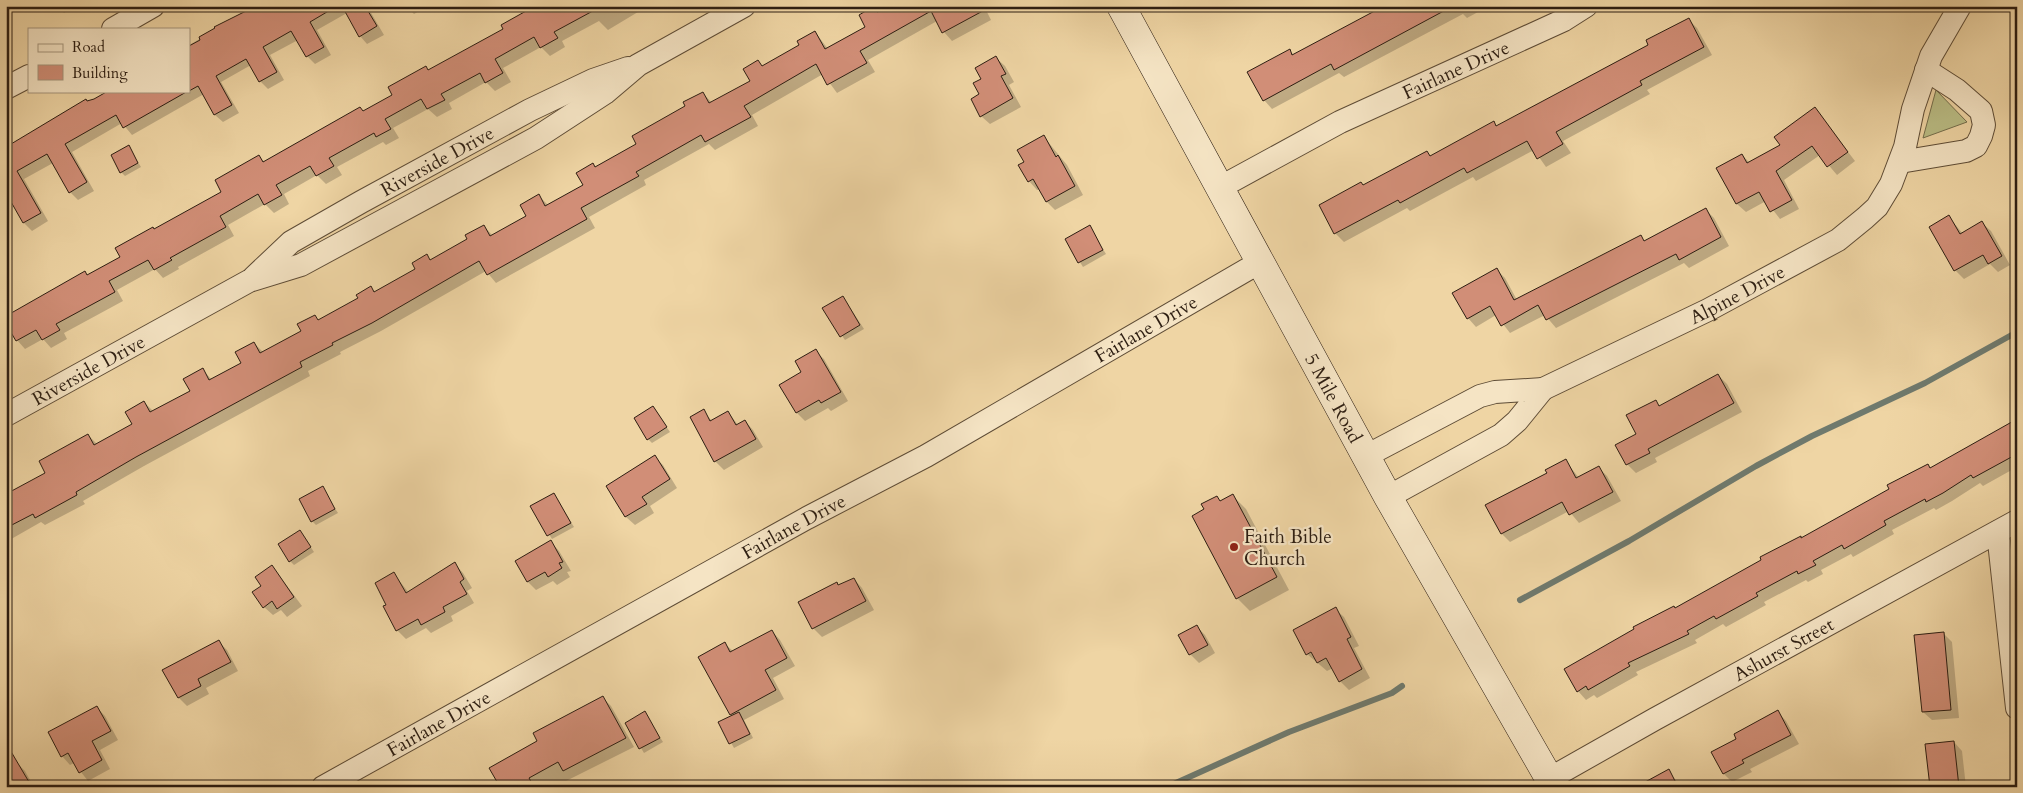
<svg xmlns="http://www.w3.org/2000/svg" width="2023" height="793" viewBox="0 0 2023 793" font-family="Cardo,serif">
<rect width="100%" height="100%" fill="#efd5a4"/>
<filter id="stains"><feTurbulence type="fractalNoise" baseFrequency=".004" numOctaves="4"/><feColorMatrix values="0 0 0 0 .2 0 0 0 0 .09 0 0 0 0 .02 0 0 0 .5 -.17"/></filter>
<radialGradient id="worn" r=".72"><stop offset=".6" stop-color="#630" stop-opacity="0"/><stop offset="1" stop-color="#630" stop-opacity=".3"/></radialGradient>
<polygon fill="#babd85" stroke="#746e4c" points="1936,90 1967,122 1923,138"/>
<g fill="#0003">
<polygon points="57,6 76,6 64,13"/>
<polygon points="258,6 367,6 384,35 367,44 360,36 347,13 317,30 331,55 315,64 307,56 298,40 270,55 284,80 268,89 260,81 251,65 221,82 239,113 223,122 215,115 204,94 132,135 122,123 72,152 94,191 78,200 70,192 53,163 24,179 48,221 32,231 24,223 10,198 6,200 6,148 110,91 189,91 189,45"/>
<polygon points="406,6 428,6 414,14"/>
<polygon points="538,6 648,6 608,30 599,21 562,41 565,47 550,56 541,47 503,68 511,82 495,91 486,82 449,103 452,109 437,117 428,109 393,128 399,138 386,145 383,142 337,167 342,175 326,184 317,175 284,194 289,204 274,213 265,204 228,225 234,236 178,267 179,269 163,278 155,269 117,290 123,301 64,333 67,339 51,348 43,339 25,349 17,340 88,276 121,257 155,230 223,193 259,157 265,162 394,96 426,68 429,71 504,30"/>
<polygon points="984,6 991,20 952,41 944,32 937,21 868,60 875,72 837,93 823,74 752,115 758,126 715,150 709,144 644,180 646,185 589,217 595,228 496,283 486,271 381,331 340,352 341,354 308,371 310,376 144,466 83,501 85,504 45,525 41,522 6,542 6,490 9,493 47,473 88,435 97,444 134,425 144,402 153,411 192,391 203,370 212,380 242,363 254,343 263,352 302,331 315,316 319,321 359,299 371,288 376,292 417,269 426,256 431,261 469,239 484,226 492,235 528,217 539,196 548,205 585,185 596,168 638,145 703,93 712,103 752,81 758,62 763,67 801,45 815,32 828,49 867,27 874,8 879,13"/>
<polygon points="1386,6 1489,6 1467,18 1463,14 1344,77 1339,73 1272,109 1264,100 1290,51 1294,55"/>
<polygon points="1688,19 1697,28 1712,55 1647,90 1650,94 1563,141 1571,153 1546,167 1534,150 1476,181 1473,177 1410,211 1407,208 1344,242 1335,233 1364,186 1427,153 1431,156 1494,123 1498,127 1650,45"/>
<polygon points="996,58 1005,66 1014,82 1009,85 1021,107 990,124 981,116 982,79"/>
<polygon points="1815,109 1855,161 1837,175 1820,155 1784,180 1799,209 1780,219 1766,201 1746,212 1737,204 1718,168 1742,155 1750,163 1782,145"/>
<polygon points="1044,137 1067,165 1083,195 1055,210 1047,202 1040,189 1037,190 1029,181"/>
<polygon points="128,146 141,167 125,176 121,172"/>
<polygon points="2017,203 2017,213 2012,208"/>
<polygon points="1706,210 1714,218 1729,246 1689,268 1684,263 1556,328 1545,315 1510,333 1496,315 1476,327 1468,318 1497,270 1505,278 1517,300 1640,237 1645,242"/>
<polygon points="1949,217 1963,234 1982,223 1991,231 2010,265 1998,272 1990,264 1964,279 1955,270 1931,227"/>
<polygon points="1089,227 1106,254 1083,267 1066,240"/>
<polygon points="843,297 864,329 845,340 824,309"/>
<polygon points="815,351 824,359 848,401 831,411 828,408 805,421 797,413 781,385 803,372"/>
<polygon points="1718,375 1727,384 1742,412 1655,458 1657,462 1636,473 1627,464 1638,434 1655,401 1660,406"/>
<polygon points="653,407 670,432 652,443 648,439"/>
<polygon points="703,411 712,421 728,412 738,425 745,421 753,430 763,447 724,470 715,461"/>
<polygon points="2017,421 2017,467 1983,486 1980,483 1952,501 1936,510 1934,508 1892,530 1894,534 1853,557 1851,554 1821,570 1823,574 1808,582 1806,580 1764,602 1766,605 1726,627 1723,624 1695,640 1697,643 1636,672 1638,675 1597,698 1594,695 1586,700 1578,691 1675,609 1891,489 1928,466 1931,469"/>
<polygon points="654,457 663,465 677,488 650,506 654,513 635,525 626,517 607,487"/>
<polygon points="1565,460 1579,478 1598,467 1607,476 1621,501 1579,523 1569,511 1510,542 1502,534 1548,473"/>
<polygon points="322,488 338,513 316,525 312,521"/>
<polygon points="554,495 574,527 552,539 532,507"/>
<polygon points="1233,496 1246,509 1289,590 1250,611 1237,598 1206,510 1216,497 1221,502"/>
<polygon points="300,531 314,552 294,565 290,561"/>
<polygon points="551,542 559,551 571,571 567,572 570,577 557,585 553,581 536,590 528,582 516,562"/>
<polygon points="455,564 463,573 472,588 467,591 474,603 451,616 453,621 431,633 426,628 406,639 397,630 388,605 394,574 409,593"/>
<polygon points="272,566 302,606 287,617 281,610 273,615 264,607 263,586"/>
<polygon points="854,579 862,588 874,610 822,637 813,628 839,586"/>
<polygon points="1335,609 1344,617 1359,646 1354,648 1370,678 1349,690 1340,681 1333,668 1327,671 1307,654"/>
<polygon points="1196,626 1205,635 1215,653 1199,663 1190,654"/>
<polygon points="772,631 780,640 795,666 773,678 784,699 744,720 753,738 734,748 720,723 733,716 731,714 725,644 734,652"/>
<polygon points="1943,633 1952,642 1959,718 1932,720 1923,712"/>
<polygon points="218,641 227,650 238,671 206,688 209,694 187,706 179,698 164,670"/>
<polygon points="603,698 611,706 634,747 560,784 561,787 495,787 494,784 539,741"/>
<polygon points="97,708 105,716 118,740 100,750 110,769 88,781 74,763 70,765 62,756"/>
<polygon points="1778,712 1786,721 1799,744 1750,769 1752,772 1732,782 1724,774 1738,740"/>
<polygon points="644,713 663,742 644,753 626,723"/>
<polygon points="1954,742 1962,751 1966,787 1931,787"/>
<polygon points="16,762 25,771 34,787 6,787"/>
<polygon points="1668,770 1681,787 1646,787"/>
</g>
<g fill="none" stroke-linecap="round" stroke-linejoin="round">
<g stroke="#6f7a6e" stroke-width="6">
<polyline points="1520,600 1629,541 1756,466 1812,436 1925,383 2017,332"/>
<polyline points="1167,787 1289,732 1392,693 1402,686"/>
</g>
</g>
<g fill="#d18e77" stroke="#2d1e12">
<polygon points="256,6 337,6 310,22 324,47 306,57 291,31 263,47 277,72 259,82 246,59 216,76 232,105 214,115 198,86 189,91 189,46 200,40 199,37 215,28 214,27"/>
<polygon points="342,6 365,6 377,26 359,37"/>
<polygon points="535,6 602,6 554,32 558,38 540,48 534,37 495,59 503,73 485,83 480,73 441,94 445,100 427,109 421,99 385,119 391,129 376,137 374,133 329,158 334,166 316,176 310,166 276,185 282,195 264,205 258,194 220,216 226,227 170,258 172,260 154,270 148,260 109,281 115,292 56,324 60,330 42,340 36,330 16,341 6,324 6,316 85,271 87,275 120,257 115,248 153,227 154,229 221,192 215,180 259,155 263,162 360,107 363,111 392,95 388,87 426,66 428,70 503,29 501,25"/>
<polygon points="874,6 877,12 888,6 992,6 942,33 931,11 860,51 867,63 827,85 816,64 744,106 751,117 705,142 701,135 636,172 639,176 581,208 587,219 487,275 479,261 372,323 332,343 333,345 300,362 302,367 136,457 76,492 77,495 35,518 33,514 6,528 6,494 45,473 39,461 88,434 94,445 132,424 125,412 144,401 150,412 190,391 183,379 203,368 209,380 241,363 235,352 254,342 260,353 301,331 297,324 315,315 318,320 358,298 356,295 371,286 374,292 415,269 412,263 427,254 430,260 467,239 465,235 484,225 490,236 526,216 520,205 539,194 545,206 583,185 576,173 593,163 595,167 636,144 632,136 685,106 683,102 703,92 709,103 750,81 743,69 758,60 762,66 799,45 797,41 815,31 825,49 865,27 859,15"/>
<polygon points="1384,6 1453,6 1334,70 1331,64 1263,101 1247,72 1290,49 1292,55"/>
<polygon points="1689,18 1704,47 1640,81 1642,85 1556,132 1563,144 1537,159 1527,141 1467,173 1464,168 1400,203 1398,200 1334,234 1319,205 1361,182 1363,185 1427,151 1430,156 1494,121 1496,126 1648,45 1646,40"/>
<polygon points="996,56 1006,74 1001,76 1013,98 980,117 971,99 979,94 973,83 981,79 975,68"/>
<polygon points="108,91 188,91 123,128 116,115 65,144 87,182 69,193 47,154 17,171 41,213 23,223 6,193 6,147 86,99 87,101 94,99"/>
<polygon points="1815,107 1848,152 1827,167 1812,146 1776,171 1792,200 1770,212 1759,192 1736,204 1716,168 1742,154 1747,163 1780,145 1774,137"/>
<polygon points="1044,135 1056,157 1058,155 1075,186 1046,202 1033,179 1028,182 1018,165 1024,162 1017,150"/>
<polygon points="129,145 138,163 120,173 111,155"/>
<polygon points="1706,208 1721,237 1679,260 1676,254 1546,320 1538,305 1501,326 1490,306 1467,319 1452,293 1497,268 1514,300 1641,235 1644,241"/>
<polygon points="1949,215 1960,234 1982,221 2002,256 1988,264 1983,255 1954,271 1929,227"/>
<polygon points="1090,225 1103,250 1078,263 1065,239"/>
<polygon points="843,296 860,325 840,337 822,308"/>
<polygon points="816,349 841,392 821,403 819,400 796,413 779,385 801,372 795,361"/>
<polygon points="1718,374 1734,403 1648,449 1650,453 1626,465 1615,445 1636,434 1626,415 1656,400 1659,406"/>
<polygon points="653,406 667,427 647,440 634,418"/>
<polygon points="704,409 710,421 728,411 736,425 745,420 756,439 714,462 690,417"/>
<polygon points="2017,419 2017,454 1973,478 1971,475 1943,493 1926,502 1925,499 1884,521 1886,525 1844,549 1842,545 1813,561 1816,565 1798,574 1797,571 1756,593 1758,596 1716,619 1714,616 1687,631 1689,634 1628,663 1630,666 1588,690 1586,686 1577,692 1564,669 1634,629 1633,627 1674,606 1675,608 1761,560 1760,557 1801,536 1801,538 1889,489 1887,485 1928,464 1930,468"/>
<polygon points="655,455 670,479 642,497 647,504 625,517 606,486"/>
<polygon points="1566,459 1576,478 1599,466 1613,492 1569,515 1562,502 1501,534 1485,505 1547,473 1545,470"/>
<polygon points="323,486 335,509 311,522 299,499"/>
<polygon points="554,493 571,523 547,536 530,506"/>
<polygon points="1233,494 1277,577 1236,599 1192,516 1204,509 1201,504 1217,496 1220,501"/>
<polygon points="300,530 311,547 289,562 278,544"/>
<polygon points="551,540 563,562 559,563 562,568 548,577 545,572 527,582 515,561"/>
<polygon points="455,562 464,579 460,582 467,594 443,607 445,612 421,625 418,619 396,631 383,606 386,605 375,583 394,572 406,593"/>
<polygon points="272,565 294,597 277,609 272,601 263,608 252,592 261,586 255,577"/>
<polygon points="854,578 866,601 812,629 798,602 837,582 838,585"/>
<polygon points="1336,607 1351,637 1347,639 1362,669 1339,682 1326,658 1317,663 1311,652 1306,655 1293,630"/>
<polygon points="1197,625 1208,645 1189,655 1178,635"/>
<polygon points="772,630 787,658 765,670 776,690 730,715 698,657 725,642 730,652"/>
<polygon points="1944,632 1951,710 1922,712 1914,635"/>
<polygon points="219,640 231,662 198,679 201,686 178,698 162,670"/>
<polygon points="603,696 626,738 563,771 558,762 529,778 534,787 500,787 489,768 537,741 533,733"/>
<polygon points="97,706 111,731 92,741 102,760 79,773 68,753 61,757 48,732"/>
<polygon points="1778,710 1791,735 1742,760 1744,763 1723,774 1711,752 1736,739 1734,734"/>
<polygon points="645,711 660,738 639,749 625,723"/>
<polygon points="739,712 750,734 729,744 718,722"/>
<polygon points="1954,741 1959,787 1930,787 1925,744"/>
<polygon points="6,743 29,782 20,787 6,787"/>
<polygon points="1669,769 1678,787 1636,787"/>
</g>
<g fill="none" stroke-linecap="round" stroke-linejoin="round">
<defs>
<g id="minor">
<polyline points="113,29 153,6"/>
<polyline points="6,88 29,76"/>
<polyline points="1900,162 1966,151 1976,146 1981,136 1984,125 1981,111 1957,90 1926,70"/>
<path id="s1" d="M 1219,188 L 1340,122 L 1564,20 L 1586,6"/>
<path id="s2" d="M 254,277 L 291,242 L 361,202 L 530,110 L 593,80 L 628,68"/>
<path id="s3" d="M 1543,389 L 1708,310 L 1838,240 L 1865,218 L 1877,207 L 1891,184 L 1905,147 L 1913,109 L 1931,56 L 1960,6"/>
<path id="s4" d="M 6,415 L 249,281 L 301,265 L 536,138 L 605,93 L 638,65 L 744,6"/>
<polyline points="1366,456 1480,396 1495,392 1543,389 1517,421 1501,435 1388,497"/>
<polyline points="1998,532 2017,708"/>
<path id="s5" d="M 1549,779 L 1655,719 L 2017,521"/>
<path id="s6" d="M 323,787 L 807,518 L 926,456 L 1260,262"/>
</g>
<g id="secondary">
<path id="s7" d="M 1121,6 L 1388,497 L 1554,787"/>
</g>
</defs>
<use href="#minor" stroke="#5e4c36" stroke-width="24"/>
<use href="#secondary" stroke="#2d1e12" stroke-width="29"/>
<use href="#minor" stroke="#f5e4c4" stroke-width="22"/>
<use href="#secondary" stroke="#f5e4c4" stroke-width="28"/>
</g>
<circle fill="#8f2418" stroke="#f5e4c4" stroke-width="2" cx="1234" cy="547" r="5"/>
<g text-anchor="middle" stroke-width="4.5" stroke-linejoin="round" paint-order="stroke">
<g font-size="19" fill="#2d1e12" stroke="#f5e4c4">
<text dy="7" stroke="none"><textPath href="#s1" startOffset="265">Fairlane Drive</textPath></text>
<text dy="7" stroke="none"><textPath href="#s2" startOffset="218">Riverside Drive</textPath></text>
<text dy="7" stroke="none"><textPath href="#s3" startOffset="216">Alpine Drive</textPath></text>
<text dy="7" stroke="none"><textPath href="#s6" startOffset="942">Fairlane Drive</textPath></text>
<text dy="7" stroke="none"><textPath href="#s4" startOffset="94">Riverside Drive</textPath></text>
<text dy="7" stroke="none"><textPath href="#s7" startOffset="446">5 Mile Road</textPath></text>
<text dy="7" stroke="none"><textPath href="#s6" startOffset="538">Fairlane Drive</textPath></text>
<text dy="7" stroke="none"><textPath href="#s5" startOffset="268">Ashurst Street</textPath></text>
<text dy="7" stroke="none"><textPath href="#s6" startOffset="132">Fairlane Drive</textPath></text>
</g>
<g font-size="19" fill="#2d1e12" stroke="#f5e4c4" text-anchor="start">
<text x="1244" y="543">Faith Bible<tspan x="1244" dy="22">Church</tspan></text>
</g>
</g>
<rect width="2023" height="793" fill="none" stroke="#efd5a4" stroke-width="25"/>
<rect x="8" y="8" width="2008" height="778" fill="none" stroke="#2d1e12" stroke-width="2.5"/>
<rect x="12" y="12" width="1998" height="768" fill="none" stroke="#2d1e12"/>
<rect x="28" y="28" width="162" height="65" fill="#f5e4c4" stroke="#a5957d"/>
<rect x="38" y="44" width="25" height="8" fill="#f5e4c4" stroke="#a5957d"/>
<text x="72" y="52" font-size="15" fill="#2d1e12">Road</text>
<rect x="38" y="65" width="25" height="15" fill="#d18e77" stroke="#a5957d"/>
<text x="72" y="78" font-size="15" fill="#2d1e12">Building</text>
<rect width="100%" height="100%" filter="url(#stains)"/>
<rect width="100%" height="100%" fill="url(#worn)"/>
</svg>
